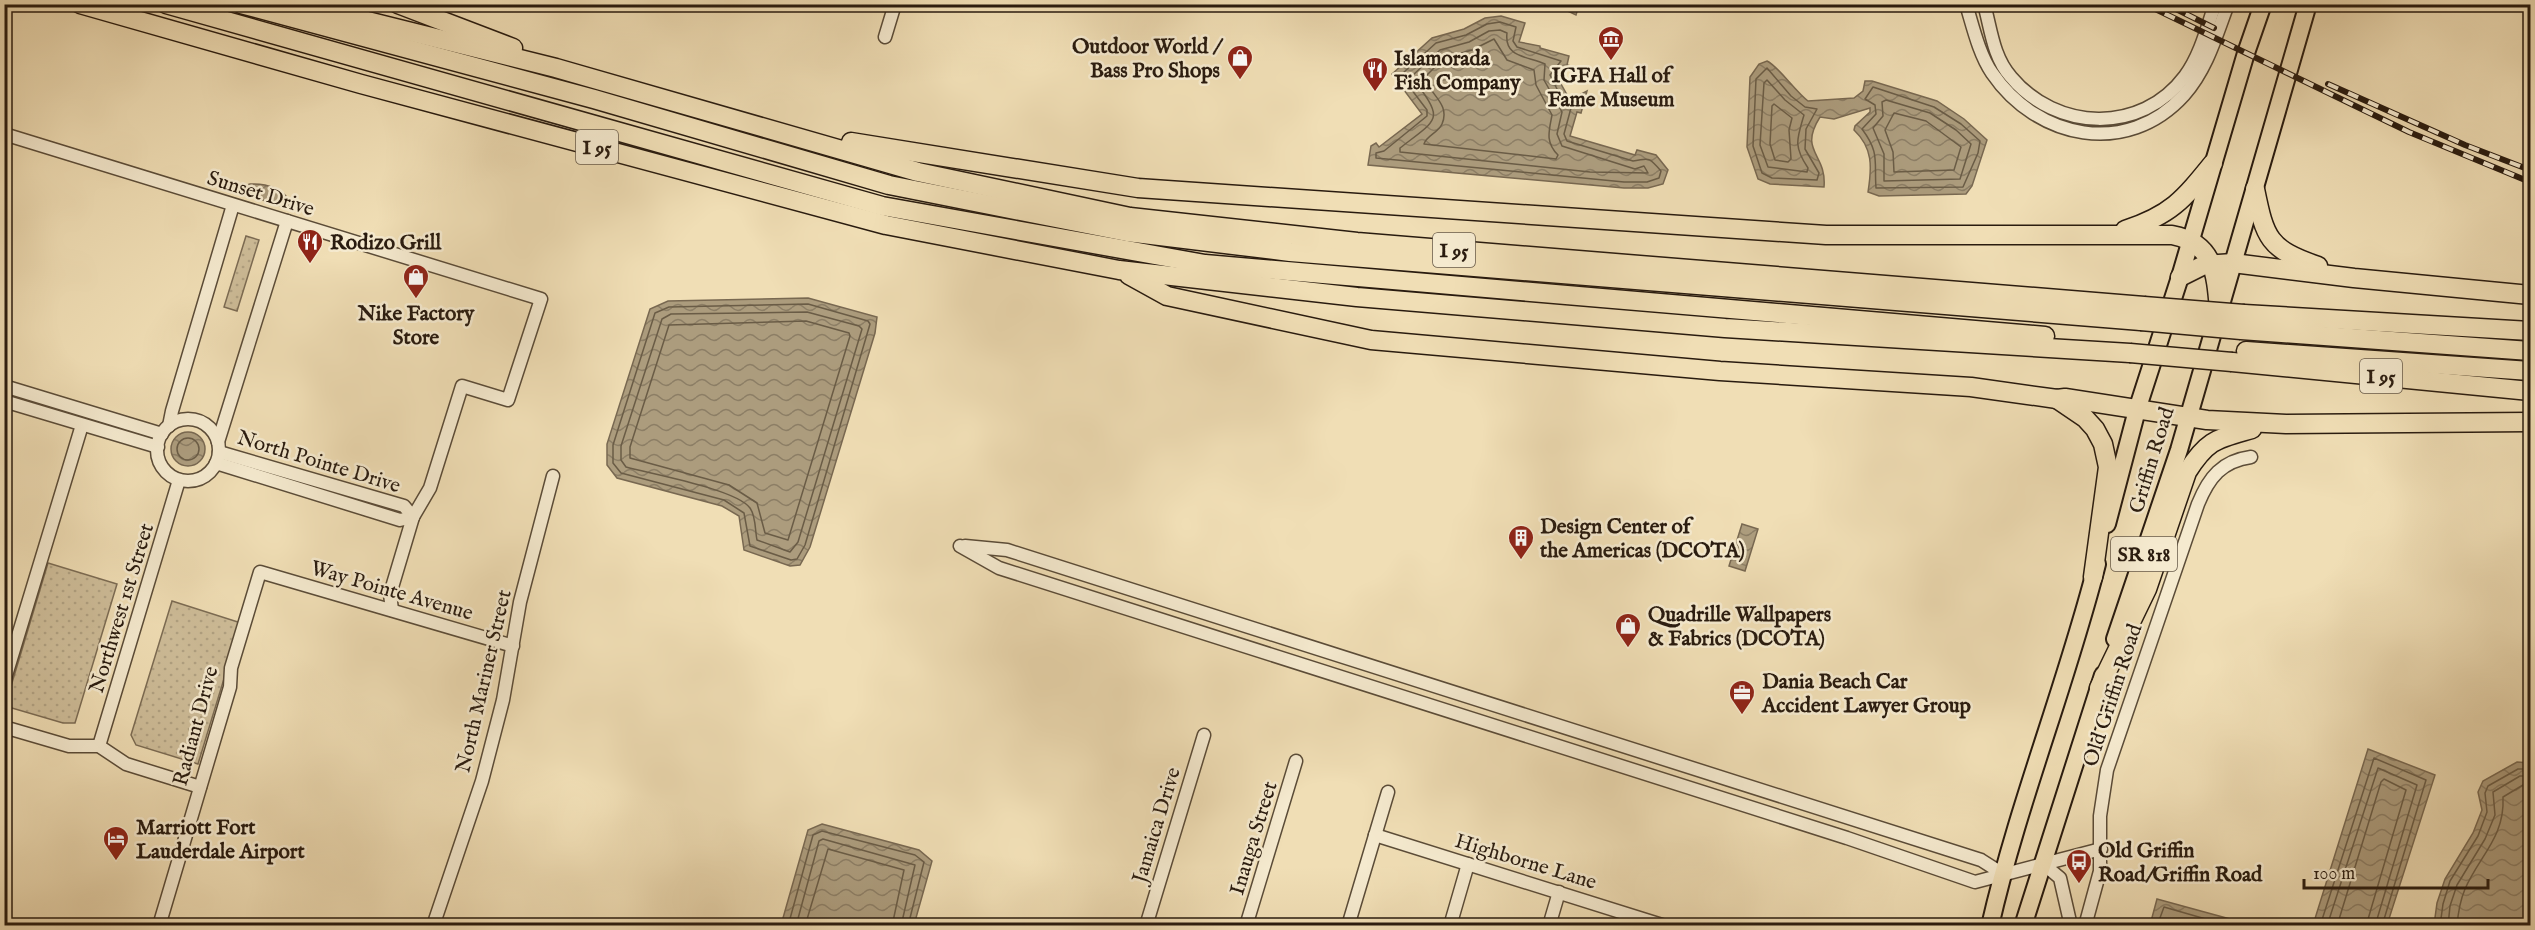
<svg xmlns="http://www.w3.org/2000/svg" width="2535" height="930" viewBox="0 0 2535 930" font-family="'IM FELL English',serif">
<defs>
<pattern id="grass-dots" width="8" height="8" patternUnits="userSpaceOnUse" patternTransform="scale(1.5)"><rect width="8" height="8" fill="#cebd99"/><path d="M2 2h.1M6 6h.1" fill="none" stroke="#b1a283" stroke-width="1.8" stroke-linecap="round"/></pattern>
<pattern id="water-waves" width="16" height="10" patternUnits="userSpaceOnUse" patternTransform="scale(1.5)"><rect width="16" height="10" fill="#ac9c7d"/><path d="M0 5q4-4 8 0t8 0" fill="none" stroke="#8c7e65"/></pattern>
</defs>
<rect width="100%" height="100%" fill="#f0deb5"/>
<filter id="stains"><feTurbulence type="fractalNoise" baseFrequency=".00333" numOctaves="4"/><feColorMatrix values="0 0 0 0 .2 0 0 0 0 .09 0 0 0 0 .02 0 0 0 .5 -.17"/></filter>
<radialGradient id="worn" r=".72"><stop offset=".6" stop-color="#630" stop-opacity="0"/><stop offset="1" stop-color="#630" stop-opacity=".3"/></radialGradient>
<g fill="url(#grass-dots)" stroke="#7c6c54" stroke-width="1.5">
<polygon points="246,236 259,240 237,311 224,307"/>
<polygon points="48,563 117,584 75,723 63,723 5,706"/>
<polygon points="172,601 241,623 198,764 136,745 131,735"/>
</g>
<g fill="url(#water-waves)" stroke="#786851" stroke-width="1.5">
<polygon points="1555,5 1579,5 1576,15"/>
<polygon points="1501,16 1525,23 1519,42 1540,46 1540,48 1569,56 1567,65 1571,66 1556,75 1570,100 1587,91 1581,113 1577,112 1570,136 1635,155 1637,150 1656,155 1668,170 1663,184 1648,188 1624,188 1368,165 1371,146 1376,143 1379,147 1422,114 1392,74 1432,38 1464,29 1485,18"/>
<path d="M 1767,61 C 1778,66 1795,91 1808,101 L 1854,98 L 1863,91 L 1865,81 L 1872,81 L 1937,101 L 1964,119 L 1987,140 L 1972,186 L 1966,194 L 1879,196 L 1868,192 C 1872,167 1873,148 1854,130 L 1855,126 L 1870,112 L 1870,108 L 1834,119 L 1820,117 C 1798,152 1827,153 1824,187 L 1770,184 L 1758,179 L 1747,147 L 1750,77 L 1759,64 Z"/>
<path d="M 250,184 C 266,183 287,189 291,206 L 287,208 L 238,192 L 240,187 Z"/>
<polygon points="808,298 877,317 875,333 810,547 800,565 790,566 744,550 739,516 722,506 617,478 607,465 607,444 650,309 668,301"/>
<circle cx="188" cy="449" r="17"/>
<polygon points="1742,524 1758,529 1745,571 1729,566"/>
<polygon points="2368,749 2435,775 2387,925 2313,925"/>
<polygon points="2517,762 2530,763 2530,925 2434,925 2437,903 2445,879 2473,833 2482,810 2478,792 2483,781"/>
<polygon points="822,824 919,850 932,861 914,925 781,925 808,830"/>
<polygon points="2157,899 2252,925 2150,925"/>
</g>
<g fill="none" stroke-linecap="round" stroke-linejoin="round">
<g stroke="#6a5c46" stroke-width="1.5">
<path d="M 1500,22 L 1516,27 L 1513,41 L 1517,47 L 1561,61 L 1550,75 L 1564,103 L 1571,108 L 1564,134 L 1567,141 L 1633,161 C 1649,159 1647,155 1661,171 L 1659,178 L 1647,182 L 1624,182 L 1376,158 L 1376,153 L 1384,151 L 1427,116 L 1427,110 L 1402,77 L 1403,73 L 1436,43 L 1466,35 L 1487,24 Z"/>
<path d="M 1500,30 L 1507,33 C 1504,58 1527,56 1545,64 L 1544,80 L 1562,112 L 1557,134 L 1562,146 L 1635,169 L 1644,166 L 1648,173 L 1590,172 L 1400,152 L 1400,148 C 1440,117 1444,121 1413,78 L 1413,75 L 1440,50 L 1469,42 L 1489,31 Z"/>
<path d="M 1494,39 L 1507,60 L 1534,70 L 1536,85 L 1552,115 C 1549,131 1545,142 1558,155 L 1556,159 L 1424,144 C 1426,136 1438,133 1442,124 C 1451,103 1428,94 1425,77 L 1444,58 L 1472,50 Z"/>
<polygon points="1767,68 1791,96 1805,107 1817,109 1806,129 1805,149 1819,173 1817,180 1772,178 1762,173 1753,146 1756,79"/>
<path d="M 1767,80 L 1785,100 L 1804,115 C 1797,139 1793,146 1808,168 L 1807,172 L 1768,167 L 1760,145 L 1764,83 Z"/>
<path d="M 1873,87 L 1934,107 L 1961,124 L 1980,141 L 1978,153 L 1963,187 L 1876,188 C 1874,161 1880,153 1862,129 L 1876,114 L 1875,105 L 1865,99 Z"/>
<polygon points="1886,100 1930,113 1956,130 1971,144 1960,179 1884,181 1884,154 1873,128 1883,116 1882,102"/>
<polygon points="1774,104 1792,118 1789,130 1791,159 1788,162 1775,160 1770,144 1772,106"/>
<polygon points="1894,113 1926,121 1961,147 1954,170 1894,172 1893,152 1885,130"/>
<polygon points="808,304 868,321 870,324 805,545 797,559 791,560 750,546 744,513 724,500 621,473 613,463 613,445 655,313 669,307"/>
<path d="M 807,312 L 859,326 L 862,329 L 798,542 L 790,552 L 757,540 C 755,531 756,516 750,508 C 736,489 651,474 626,467 L 621,460 L 621,446 L 662,319 L 671,314 Z"/>
<polygon points="806,321 849,333 850,336 788,540 765,533 757,503 729,485 630,458 630,447 669,325"/>
<circle cx="188" cy="449" r="11"/>
<polyline points="788,926 813,835 822,831 915,855 924,862 908,926"/>
<polyline points="796,926 819,841 823,839 915,865 901,926"/>
<polyline points="805,926 828,849 904,870 892,926"/>
<polyline points="2157,926 2164,907 2230,926"/>
<polyline points="2320,926 2374,758 2426,780 2382,926"/>
<polyline points="2327,926 2378,768 2417,785 2375,926"/>
<polyline points="2337,926 2381,782 2384,779 2406,790 2366,926"/>
<polyline points="2440,926 2443,904 2450,881 2478,836 2487,812 2485,793 2488,786 2518,769 2530,769"/>
<polyline points="2448,926 2450,906 2457,885 2485,839 2495,815 2493,792 2520,776 2530,776"/>
<path d="M 2457,926 C 2458,913 2460,901 2465,889 C 2480,855 2505,837 2503,797 L 2523,785 L 2530,785"/>
</g>
<defs>
<g id="minor">
<path d="M 1966,4 C 1973,27 1979,54 1992,73 C 2037,139 2127,158 2184,95 C 2207,69 2216,36 2228,4"/>
<path d="M 1984,4 C 1991,29 1993,57 2011,77 C 2056,131 2141,135 2185,76 C 2200,56 2207,28 2215,4"/>
<polyline points="885,37 895,4"/>
<polyline points="4,134 541,299 508,400 462,386 430,488 413,517 390,594 392,610"/>
<polyline points="4,386 162,434"/>
<polyline points="4,401 158,447"/>
<circle cx="188" cy="450" r="31"/>
<polyline points="169,426 172,411 233,205"/>
<polyline points="218,442 287,221"/>
<polyline points="219,452 404,506 413,517"/>
<polyline points="216,463 400,520 413,517"/>
<polyline points="960,546 999,568 1847,838 1975,882 2101,849"/>
<polyline points="965,546 1007,550 1981,860 2003,874"/>
<polyline points="4,682 82,425"/>
<polyline points="4,727 69,746 99,746 126,764 200,787"/>
<polyline points="99,746 179,480"/>
<polyline points="1375,835 1665,926"/>
<polyline points="2042,863 2060,878 2071,926"/>
<polyline points="159,926 230,687 231,668 260,572 513,646"/>
<polyline points="433,926 482,781 503,700 520,602 553,476"/>
<polyline points="1146,926 1204,735"/>
<polyline points="1246,926 1296,761"/>
<polyline points="1348,926 1388,792"/>
<polyline points="1450,926 1468,864"/>
<polyline points="1549,926 1559,892"/>
<path d="M 2085,926 L 2100,871 L 2100,816 L 2107,770 L 2198,504 C 2209,477 2222,461 2251,457"/>
</g>
<g id="major">
<polyline points="2107,524 2137,410 2180,277 2246,53 2263,4"/>
<polyline points="2115,639 2179,450 2308,4"/>
<path d="M 1990,926 C 2018,803 2066,686 2097,564"/>
<polyline points="2023,926 2103,675"/>
</g>
<g id="highway">
<polyline points="80,4 361,84 886,225 1119,270 1357,297 1725,328 2130,353"/>
<polyline points="166,4 882,206 1205,264 2045,336"/>
<polyline points="241,4 594,99 889,185 1127,232 1290,252 2141,321"/>
<polyline points="299,4 556,68 918,172 1130,217 1357,242 2144,306"/>
<polyline points="398,4 513,48"/>
<path d="M 851,142 L 1138,188 L 1826,235 L 2172,235 C 2214,243 2216,273 2219,310"/>
<path d="M 2255,189 C 2265,238 2268,249 2318,266"/>
<path d="M 2125,230 C 2171,215 2183,200 2213,163"/>
<polyline points="1129,275 1167,296 1371,340 1720,371 1971,387 2057,399 2065,398 2207,420 2286,424 2530,422"/>
<polyline points="2180,277 2204,265 2233,263 2354,278 2530,295"/>
<polyline points="2244,314 2530,331"/>
<polyline points="2241,330 2530,351"/>
<polyline points="2246,351 2530,371"/>
<polyline points="2232,362 2530,391"/>
<polyline points="2057,399 2085,418 2095,429 2103,444 2108,467 2093,577"/>
<path d="M 2099,688 L 2147,589 L 2187,472 C 2208,439 2217,439 2252,429"/>
</g>
</defs>
<use href="#minor" stroke="#5b4c38" stroke-width="15"/>
<use href="#major" stroke="#291b0f" stroke-width="20"/>
<use href="#highway" stroke="#291b0f" stroke-width="21"/>
<use href="#minor" stroke="#f5eacf" stroke-width="12"/>
<use href="#major" stroke="#f0deb5" stroke-width="16"/>
<use href="#highway" stroke="#f0deb5" stroke-width="18"/>
<defs>
<g id="rail">
<polyline points="2145,4 2409,132 2530,182"/>
<polyline points="2166,4 2214,28"/>
<polyline points="2328,84 2465,145 2530,170"/>
</g>
</defs>
<use href="#rail" stroke="#291b0f" stroke-width="6"/>
<use href="#rail" stroke="#f5eacf" stroke-width="4" stroke-dasharray="11" stroke-linecap="butt"/>
<defs>
<g id="highway-bridge">
<polyline points="2144,306 2244,314"/>
<polyline points="2141,321 2241,330"/>
<polyline points="2130,353 2232,362"/>
</g>
</defs>
<use href="#highway-bridge" stroke="#291b0f" stroke-width="21" stroke-linecap="butt"/>
<use href="#highway-bridge" stroke="#f0deb5" stroke-width="18"/>
</g>
<defs>
<symbol id="museum-pin" viewBox="-11 -11 22 30"><path d="M0 17L-7.5 6A9.5 9.5 0 1 1 7.5 6Z" fill="#8f2418" stroke="#f5eacf"/><path d="M0-6L6-3V-2H-6V-3ZM-5-1h2V3h-2ZM-1-1h2V3h-2ZM3-1h2V3H3ZM-6 4H6V6H-6Z" fill="#fff"/></symbol>
<symbol id="shop-pin" viewBox="-11 -11 22 30"><path d="M0 17L-7.5 6A9.5 9.5 0 1 1 7.5 6Z" fill="#8f2418" stroke="#f5eacf"/><path d="M-5-2.5h2.3a2.7 3.5 0 0 1 5.4 0H5L5.5 6h-11ZM-1.5-2.5h3a1.5 2.3 0 0 0-3 0Z" fill="#fff"/></symbol>
<symbol id="restaurant-pin" viewBox="-11 -11 22 30"><path d="M0 17L-7.5 6A9.5 9.5 0 1 1 7.5 6Z" fill="#8f2418" stroke="#f5eacf"/><path d="M-5-6h1v4h1v-4h1v4h1v-4h1v5L-1.5 .5V6h-2V.5L-5-1ZM5-6V6H3V1.5H1.5Q1.5-4 5-6Z" fill="#fff"/></symbol>
<symbol id="building-pin" viewBox="-11 -11 22 30"><path d="M0 17L-7.5 6A9.5 9.5 0 1 1 7.5 6Z" fill="#8f2418" stroke="#f5eacf"/><path d="M-4-6H4V6H1V3H-1V6H-4ZM-2.5-4.3h1.7v1.8h-1.7ZM.8-4.3h1.7v1.8H.8ZM-2.5-1h1.7V.8h-1.7ZM.8-1h1.7V.8H.8Z" fill="#fff"/></symbol>
<symbol id="office-pin" viewBox="-11 -11 22 30"><path d="M0 17L-7.5 6A9.5 9.5 0 1 1 7.5 6Z" fill="#8f2418" stroke="#f5eacf"/><path d="M-6-3h4V-5.5h4V-3h4V5H-6ZM-1-4.5V-3h2v-1.5ZM-6 0V1H6V0Z" fill="#fff"/></symbol>
<symbol id="hotel-pin" viewBox="-11 -11 22 30"><path d="M0 17L-7.5 6A9.5 9.5 0 1 1 7.5 6Z" fill="#8f2418" stroke="#f5eacf"/><path d="M-6-4.5h1.5V1H6V5H4.5V3h-9V5H-6ZM-4 0a1.8 1.8 0 1 1 3.6 0ZM.5 0V-2.5h3Q6-2.5 6 0Z" fill="#fff"/></symbol>
<symbol id="bus-pin" viewBox="-11 -11 22 30"><path d="M0 17L-7.5 6A9.5 9.5 0 1 1 7.5 6Z" fill="#8f2418" stroke="#f5eacf"/><path d="M-5-6H5V4H4V6H2V4H-2V6H-4V4H-5ZM-3.5-4V0h7V-4ZM-3.5 1.2v1.5H-2V1.2ZM2 1.2v1.5H3.5V1.2Z" fill="#fff"/></symbol>
</defs>
<g fill-rule="evenodd">
<use href="#museum-pin" x="1596" y="24" width="30" height="40"/>
<use href="#shop-pin" x="1225" y="43" width="30" height="40"/>
<use href="#restaurant-pin" x="1360" y="55" width="30" height="40"/>
<use href="#restaurant-pin" x="295" y="227" width="30" height="40"/>
<use href="#shop-pin" x="401" y="262" width="30" height="40"/>
<use href="#building-pin" x="1506" y="523" width="30" height="40"/>
<use href="#shop-pin" x="1613" y="611" width="30" height="40"/>
<use href="#office-pin" x="1727" y="678" width="30" height="40"/>
<use href="#hotel-pin" x="101" y="824" width="30" height="40"/>
<use href="#bus-pin" x="2064" y="847" width="30" height="40"/>
</g>
<g text-anchor="middle" stroke-width="5" stroke-linejoin="round" paint-order="stroke">
<g fill="#f5eacf" stroke="#665949" stroke-width="1.5">
<rect x="576" y="130" width="42" height="34" rx="4.5"/>
<rect x="1433" y="233" width="42" height="34" rx="4.5"/>
<rect x="2360" y="359" width="42" height="34" rx="4.5"/>
<rect x="2111" y="537" width="66" height="34" rx="4.5"/>
</g>
<g font-size="20" font-weight="bold" fill="#291b0f">
<text x="597" y="154">I 95</text>
<text x="1454" y="257">I 95</text>
<text x="2381" y="383">I 95</text>
<text x="2144" y="561">SR 818</text>
</g>
<g font-size="21" font-weight="bold" fill="#291b0f" stroke="#f5eacf" text-anchor="start">
<text x="1220" y="53" text-anchor="end">Outdoor World /<tspan x="1220" dy="24">Bass Pro Shops</tspan></text>
<text x="1394" y="65">Islamorada<tspan x="1394" dy="24">Fish Company</tspan></text>
<text x="1611" y="82" text-anchor="middle">IGFA Hall of<tspan x="1611" dy="24">Fame Museum</tspan></text>
<text x="330" y="249">Rodizo Grill</text>
<text x="416" y="320" text-anchor="middle">Nike Factory<tspan x="416" dy="24">Store</tspan></text>
<text x="1540" y="533">Design Center of<tspan x="1540" dy="24">the Americas (DCOTA)</tspan></text>
<text x="1648" y="621">Quadrille Wallpapers<tspan x="1648" dy="24">&amp; Fabrics (DCOTA)</tspan></text>
<text x="1762" y="688">Dania Beach Car<tspan x="1762" dy="24">Accident Lawyer Group</tspan></text>
<text x="136" y="834">Marriott Fort<tspan x="136" dy="24">Lauderdale Airport</tspan></text>
<text x="2098" y="857">Old Griffin<tspan x="2098" dy="24">Road/Griffin Road</tspan></text>
</g>
<g font-size="21" fill="#291b0f" stroke="#f5eacf">
<text transform="translate(261 193) rotate(17)" y="7">Sunset Drive</text>
<text transform="translate(2151 460) rotate(-73)" y="7">Griffin Road</text>
<text transform="translate(319 461) rotate(17)" y="7">North Pointe Drive</text>
<text transform="translate(392 590) rotate(16)" y="7">Way Pointe Avenue</text>
<text transform="translate(121 608) rotate(-73)" y="7">Northwest 1st Street</text>
<text transform="translate(483 681) rotate(-77)" y="7">North Mariner Street</text>
<text transform="translate(2112 695) rotate(-72)" y="7">Old Griffin Road</text>
<text transform="translate(195 726) rotate(-75)" y="7">Radiant Drive</text>
<text transform="translate(1156 825) rotate(-73)" y="7">Jamaica Drive</text>
<text transform="translate(1253 838) rotate(-73)" y="7">Inauga Street</text>
<text transform="translate(1526 861) rotate(17)" y="7">Highborne Lane</text>
</g>
</g>
<rect width="2535" height="930" fill="none" stroke="#f0deb5" stroke-width="24"/>
<rect x="6" y="6" width="2523" height="918" fill="none" stroke="#291b0f" stroke-width="3"/>
<rect x="12" y="12" width="2511" height="906" fill="none" stroke="#291b0f" stroke-width="1.5"/>
<path d="M2304 879v9h184v-9" fill="none" stroke="#291b0f" stroke-width="3"/>
<text x="2313" y="879" font-size="18" fill="#291b0f" stroke="#f5eacf" stroke-width="4.5" paint-order="stroke">100 m</text>
<rect width="100%" height="100%" filter="url(#stains)"/>
<rect width="100%" height="100%" fill="url(#worn)"/>
</svg>
